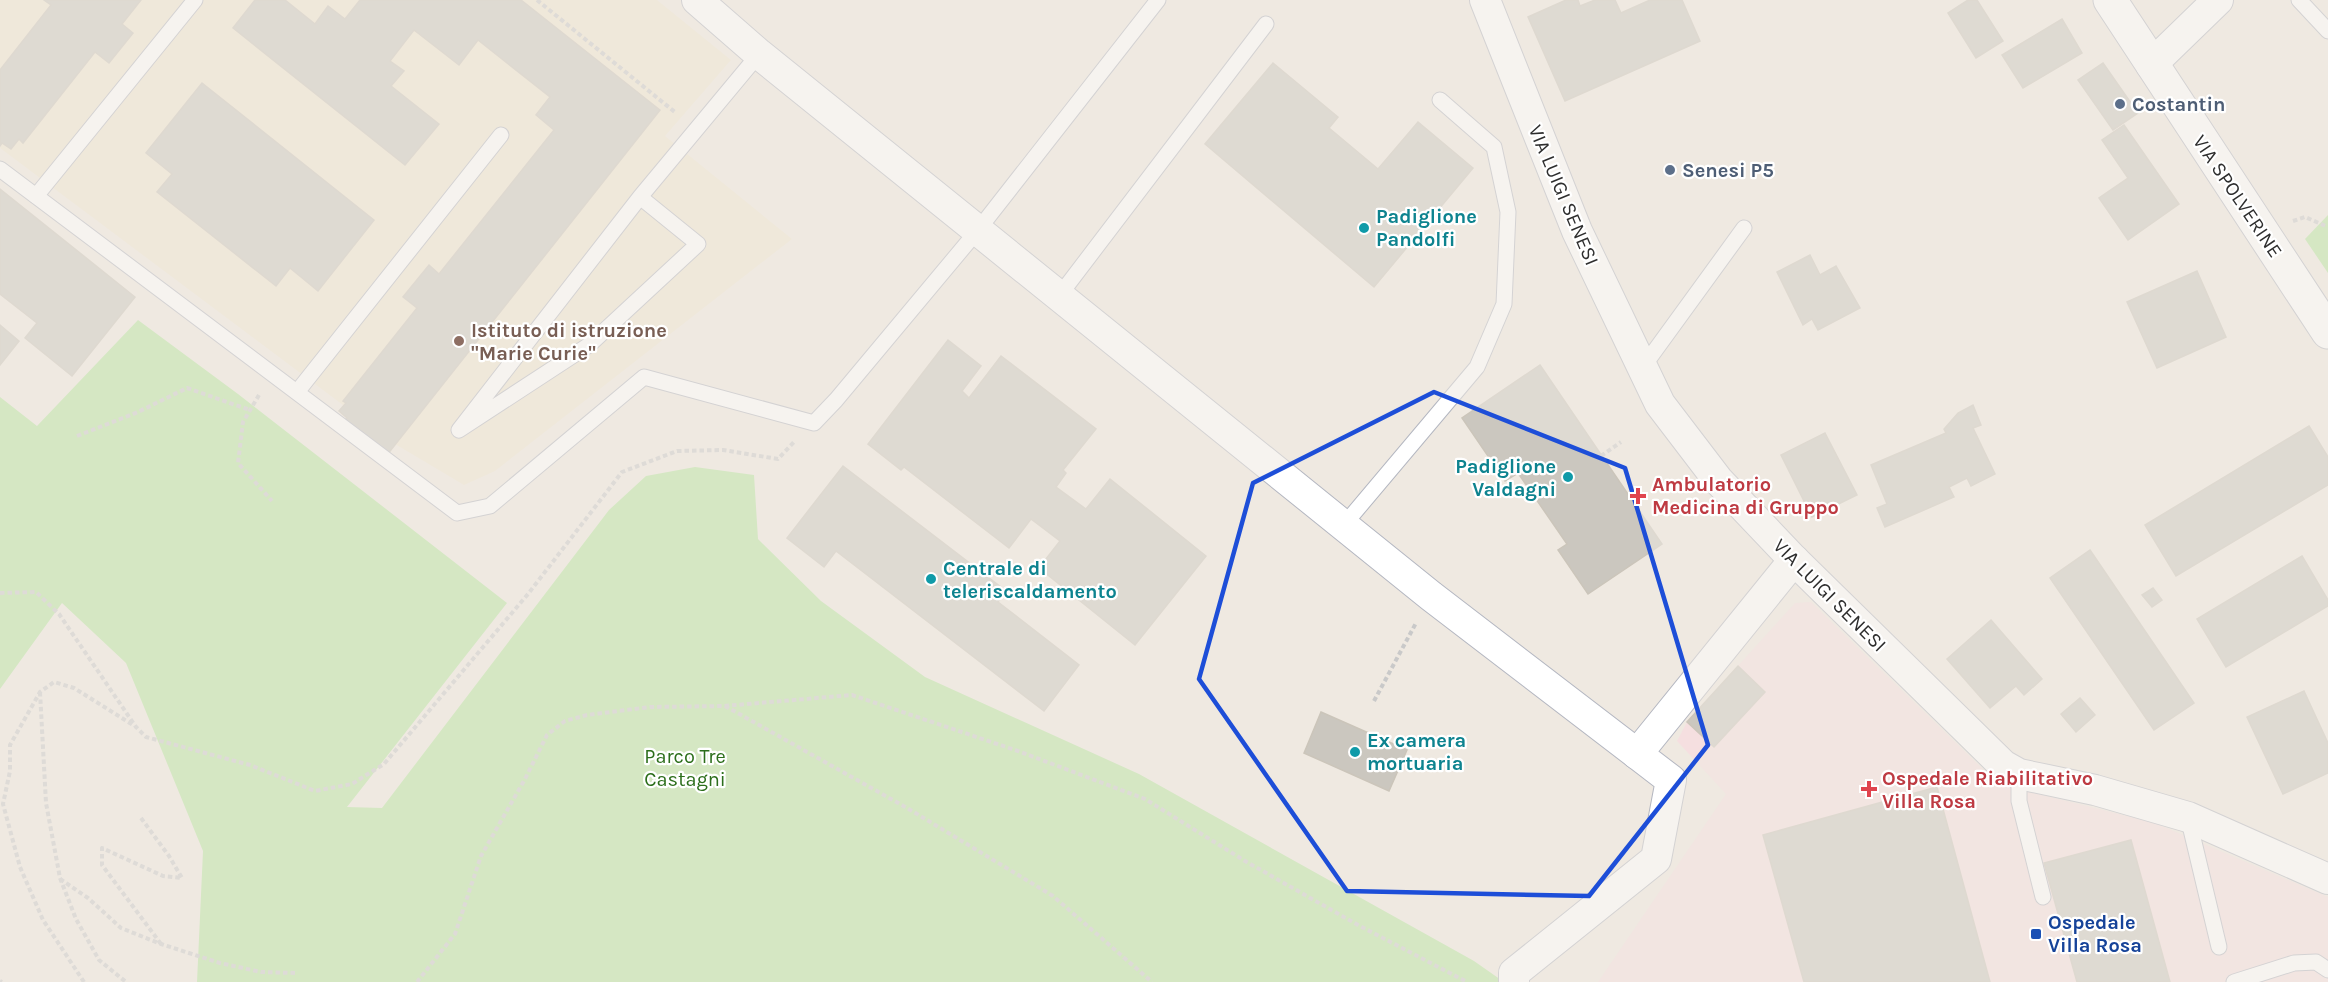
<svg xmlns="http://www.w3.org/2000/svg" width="2328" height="982" viewBox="0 0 2328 982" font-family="Karla,sans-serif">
<rect width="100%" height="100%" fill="#efe9e1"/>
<polygon fill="#f0e6d1" points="0,0 657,0 731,60 665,136 792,239 495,471 464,485 395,444 0,148"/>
<polygon fill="#f5dfe0" points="1811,602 1998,784 2155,823 2328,897 2328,982 1598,982 1726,794 1677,741 1687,722 1795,603"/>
<g fill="#b6e59e">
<polygon points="2328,215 2328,273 2305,239"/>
<polygon points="138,320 238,394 507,603 347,807 382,808 609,510 646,476 695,467 754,475 758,539 821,601 925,677 1139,774 1474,961 1504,982 197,982 203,851 126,663 62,603 0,689 0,397 37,426"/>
</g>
<g fill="#cbc7bf" stroke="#cbc5ba" stroke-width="1.5">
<polygon points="44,0 141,0 122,24 133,33 109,63 95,52 23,143 19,139 11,149 2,143 0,146 0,70 51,5"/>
<polygon points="255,0 285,0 315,24 328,6 345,19 360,0 521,0 660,110 387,455 344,421 347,418 339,411 346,403 343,401 417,308 403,297 429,265 439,274 554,130 536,115 550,97 478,40 459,65 414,30 390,61 404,71 391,86 439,124 405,165 233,28"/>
<polygon points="1566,0 1578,0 1580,6 1595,0 1615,0 1621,13 1650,0 1682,0 1700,41 1565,101 1528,17"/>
<polygon points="1968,0 1977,0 2003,41 1976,58 1948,13"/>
<polygon points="2062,19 2082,53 2023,88 2002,55"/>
<polygon points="1273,63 1338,117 1329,128 1378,169 1418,122 1473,168 1374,287 1205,144"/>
<polygon points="2103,63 2138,113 2113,130 2078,80"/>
<polygon points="202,83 374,220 318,291 290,268 276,286 157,192 172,174 146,153"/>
<polygon points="2124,125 2179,204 2128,240 2099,198 2128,178 2102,140"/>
<polygon points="0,189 135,297 72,376 25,338 37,323 0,294"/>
<polygon points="1810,255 1820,275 1836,266 1860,308 1818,330 1812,319 1803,325 1777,272"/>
<polygon points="2197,271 2226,337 2157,368 2127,302"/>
<polygon points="0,325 19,341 0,365"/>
<polygon points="948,340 981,366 962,391 969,398 1001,356 1096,429 1063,470 1066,473 1056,487 1086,509 1110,479 1206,556 1135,645 1039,568 1060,541 1031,519 1009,548 904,467 901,470 868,444"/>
<polygon points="1540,365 1662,544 1588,594 1558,550 1567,544 1518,473 1505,481 1462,418"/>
<polygon points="1973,405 1981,425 1973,428 1995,474 1971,486 1967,478 1949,487 1954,497 1885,527 1877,508 1887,504 1871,465 1946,433 1944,429 1958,413"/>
<polygon points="2309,426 2328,457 2328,485 2176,576 2145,525"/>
<polygon points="1825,433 1857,495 1812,517 1781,455"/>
<polygon points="843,466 1006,591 998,602 1079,665 1044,711 836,551 824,567 787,538"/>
<polygon points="2090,550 2194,703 2154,730 2050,578"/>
<polygon points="2302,556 2328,600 2328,606 2226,667 2197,619"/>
<polygon points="2153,588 2162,600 2152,607 2142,595"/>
<polygon points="1991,620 2042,679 2024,695 2016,686 1990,708 1947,659"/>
<polygon points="1738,666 1765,692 1714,747 1687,722"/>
<polygon points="2304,691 2328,743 2328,773 2283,794 2247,717"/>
<polygon points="2080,698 2095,715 2076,732 2061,714"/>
<polygon points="1321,712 1407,750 1389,791 1304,753"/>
<polygon points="1937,787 1990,982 1804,982 1763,835"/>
<polygon points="2131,840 2170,982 2077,982 2044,863"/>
</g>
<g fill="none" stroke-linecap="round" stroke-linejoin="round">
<defs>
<g id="service">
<polyline points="2299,0 2328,31"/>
<polyline points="0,169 457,513 490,506 644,377 814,423 836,400 978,230 1158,0"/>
<polyline points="36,196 195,0"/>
<polyline points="640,197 459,430 589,345 698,244 640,197 759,54"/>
<polyline points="1059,296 1266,24"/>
<polyline points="1643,367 1744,228"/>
<polyline points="297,392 501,135"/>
<polyline points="1343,526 1477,367 1504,304 1508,212 1494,147 1440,100"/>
<polyline points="2019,774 2019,801 2043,897"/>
<polyline points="2188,817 2219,947"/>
<polyline points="2234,982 2294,963 2316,962 2328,970"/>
</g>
<g id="minor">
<polyline points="697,0 759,54 1431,596 1671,780 1656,859 1514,973 1514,982"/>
<polyline points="1485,0 1577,231 1660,404 1718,480 1794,560 2003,765 2019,774 2095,790 2188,817 2328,879"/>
<polyline points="2151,65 2218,0"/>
<polyline points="1637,754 1794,560"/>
</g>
<polyline id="secondary" points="2110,0 2328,332"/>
</defs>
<use href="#service" stroke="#b4b7c1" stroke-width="17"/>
<use href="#minor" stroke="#b4b7c1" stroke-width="32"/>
<use href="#secondary" stroke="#b4b7c1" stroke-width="35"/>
<g stroke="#c9c9c9" stroke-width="4" stroke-dasharray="4.5 3" stroke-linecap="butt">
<polyline points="537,0 676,113"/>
<polyline points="2293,221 2305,217 2328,227"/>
<polyline points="259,395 243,422 238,463 272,501"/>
<polyline points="77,436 138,412 187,388 250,410"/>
<polyline points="1601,456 1621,442"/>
<polyline points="0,593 36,592 59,614 136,727 146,737 250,765 315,791 352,784 384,764 528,594 622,472 677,451 723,450 778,459 794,442"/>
<polyline points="40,692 46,803 60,878 76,919 99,960 126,982"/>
<polyline points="1374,701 1416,623"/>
<polyline points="725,706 907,808 1053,896 1152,982"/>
<polyline points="141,818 169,856 182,878 163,876 102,848 102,865 161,944"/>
<polyline points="60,879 88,898 121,928 161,944 220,963 261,972 296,973"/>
<polyline points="0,981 2,982"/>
<polyline points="84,982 43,920 20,867 3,804 10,771 10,745 40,692 54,682 74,688 133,725"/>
<polyline points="417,982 455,934 481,856 525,779 547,735 565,721 587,715 650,707 724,706 852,695 1018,751 1145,799 1245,861 1358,925 1467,982"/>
</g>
<use href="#service" stroke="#fff" stroke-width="15"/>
<use href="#minor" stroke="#fff" stroke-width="30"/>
<use href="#secondary" stroke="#fff" stroke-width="33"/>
</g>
<path d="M0 0H2328V982H0ZM 1434,392 L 1625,468 L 1708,745 L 1589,896 L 1347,891 L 1199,679 L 1253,483 Z" fill="#efe9e1" fill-opacity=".55" fill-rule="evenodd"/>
<path fill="none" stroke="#1d4ed8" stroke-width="4.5" stroke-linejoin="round" d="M 1434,392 L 1625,468 L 1708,745 L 1589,896 L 1347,891 L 1199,679 L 1253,483 Z"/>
<g fill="#5c6f8a" stroke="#fff" stroke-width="2">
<circle cx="2120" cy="104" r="6"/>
<circle cx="1670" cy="170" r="6"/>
</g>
<g fill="#0f9aa8" stroke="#fff" stroke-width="2">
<circle cx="1364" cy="228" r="6"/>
<circle cx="1568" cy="477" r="6"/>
<circle cx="931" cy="579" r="6"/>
<circle cx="1355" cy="752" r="6"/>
</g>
<circle fill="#8d6e63" stroke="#fff" stroke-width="2" cx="459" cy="341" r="6"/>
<g fill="#e0444e" stroke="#fff" stroke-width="2">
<path d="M1635 487h6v6h6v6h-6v6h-6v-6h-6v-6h6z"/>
<path d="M1866 780h6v6h6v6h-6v6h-6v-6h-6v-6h6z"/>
</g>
<rect fill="#1a4fb4" stroke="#fff" stroke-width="2" x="2030" y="928" width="12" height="12" rx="3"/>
<g text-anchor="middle" stroke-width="4.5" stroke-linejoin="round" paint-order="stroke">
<g font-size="20" font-weight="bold" fill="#4e5e75" stroke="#fff" text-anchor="start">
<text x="2132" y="111">Costantin</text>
<text x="1682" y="177">Senesi P5</text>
</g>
<g font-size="20" fill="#2e2e2e" stroke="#fff">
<text transform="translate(1564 195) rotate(67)" y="7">VIA LUIGI SENESI</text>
<text transform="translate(2238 196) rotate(56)" y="7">VIA SPOLVERINE</text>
<text transform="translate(1830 595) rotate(45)" y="7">VIA LUIGI SENESI</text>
</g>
<g font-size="20" font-weight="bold" fill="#0d838f" stroke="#fff" text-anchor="start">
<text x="1376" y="223">Padiglione<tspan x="1376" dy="23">Pandolfi</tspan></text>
<text x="1556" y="473" text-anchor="end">Padiglione<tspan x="1556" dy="23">Valdagni</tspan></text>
<text x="943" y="575">Centrale di<tspan x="943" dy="23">teleriscaldamento</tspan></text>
<text x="1367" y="747">Ex camera<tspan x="1367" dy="23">mortuaria</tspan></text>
</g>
<g font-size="20" font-weight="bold" fill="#785e54" stroke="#fff" text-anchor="start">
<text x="471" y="337">Istituto di istruzione<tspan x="471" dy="23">"Marie Curie"</tspan></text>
</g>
<g font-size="20" font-weight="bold" fill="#be3a42" stroke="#fff" text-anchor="start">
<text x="1652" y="491">Ambulatorio<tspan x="1652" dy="23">Medicina di Gruppo</tspan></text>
<text x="1882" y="785">Ospedale Riabilitativo<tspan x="1882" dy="23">Villa Rosa</tspan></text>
</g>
<g font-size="20" fill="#2c6e1b" stroke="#fff">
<text x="685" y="763">Parco Tre<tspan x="685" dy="23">Castagni</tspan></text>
</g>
<g font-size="20" font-weight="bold" fill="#164399" stroke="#fff" text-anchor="start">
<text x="2048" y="929">Ospedale<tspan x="2048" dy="23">Villa Rosa</tspan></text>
</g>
</g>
</svg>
